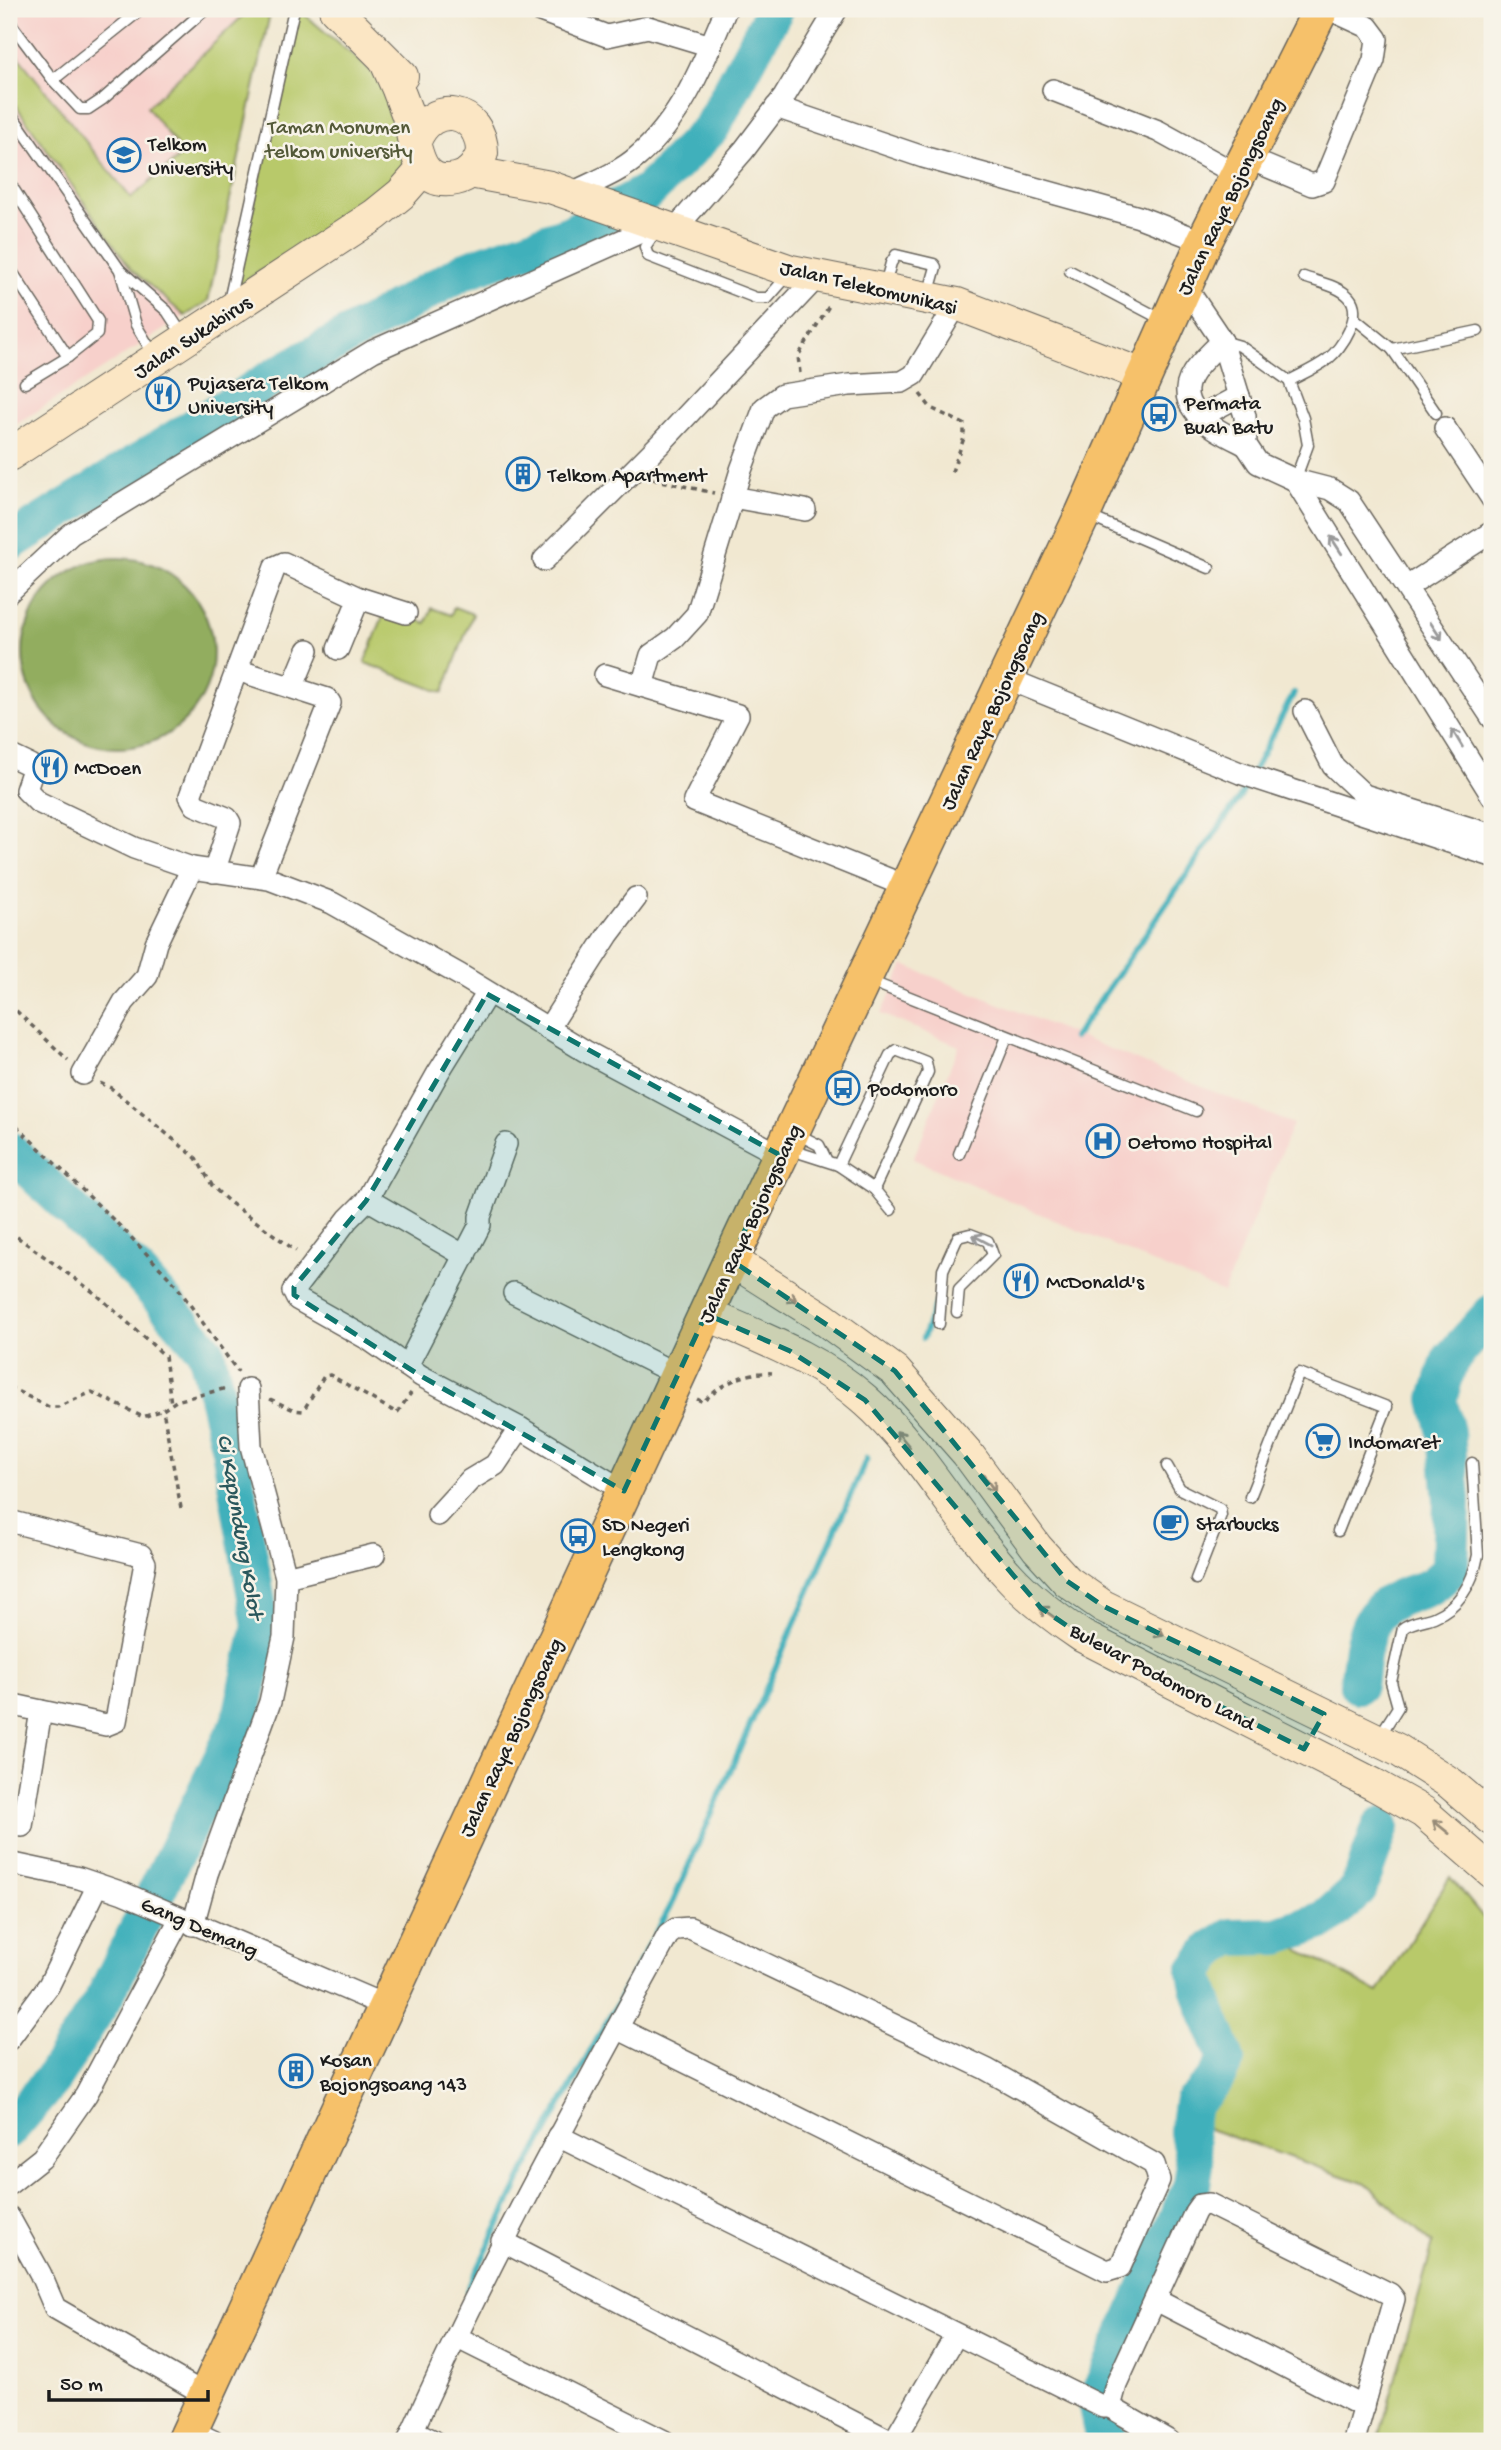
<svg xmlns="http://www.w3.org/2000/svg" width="1501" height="2450" viewBox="0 0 1501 2450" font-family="'Gochi Hand',sans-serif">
<rect width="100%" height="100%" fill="#f7f3e8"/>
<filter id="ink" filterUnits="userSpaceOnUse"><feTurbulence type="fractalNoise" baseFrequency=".0143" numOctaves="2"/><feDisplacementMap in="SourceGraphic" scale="14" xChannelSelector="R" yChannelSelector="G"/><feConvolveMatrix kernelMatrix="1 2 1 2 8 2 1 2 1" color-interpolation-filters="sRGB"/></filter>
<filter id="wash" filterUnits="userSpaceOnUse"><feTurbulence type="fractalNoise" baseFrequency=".00686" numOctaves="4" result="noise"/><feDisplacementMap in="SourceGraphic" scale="28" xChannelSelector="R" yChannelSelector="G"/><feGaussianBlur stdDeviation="1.57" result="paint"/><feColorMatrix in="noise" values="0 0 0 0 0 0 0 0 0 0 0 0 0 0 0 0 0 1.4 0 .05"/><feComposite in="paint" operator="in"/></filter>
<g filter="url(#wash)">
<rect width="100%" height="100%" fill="#f1e8d1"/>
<g fill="#f7d0cb">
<polygon points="9,9 271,9 208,301 9,429"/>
<polygon points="904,965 1293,1124 1223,1293 913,1159 959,1046 881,1014"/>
</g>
<g fill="#b8c96b" stroke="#6a7244" stroke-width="2">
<polygon points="250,9 271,9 208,301 185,316 131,269 9,96 9,45 131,198 183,154 147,107"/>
<polygon points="298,9 382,80 404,157 403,172 370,204 235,287"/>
<polygon points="454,607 473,614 443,693 365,663 386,608 426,623 432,608 451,615"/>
<path d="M 1450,1877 L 1492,1928 L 1492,2441 L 1378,2441 L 1433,2244 L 1366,2184 L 1203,2127 L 1195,2137 C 1196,2130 1195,2122 1196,2116 C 1201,2093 1228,2088 1233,2058 C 1239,2024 1199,2007 1207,1963 C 1225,1948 1255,1936 1279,1942 C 1307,1950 1350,1979 1378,1992 Z"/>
</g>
<circle fill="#92ad5f" stroke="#57643e" stroke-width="2" cx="118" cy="653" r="95"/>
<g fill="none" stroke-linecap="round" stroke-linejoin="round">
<g stroke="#40b0bb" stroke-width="6">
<polyline points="1074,1038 1240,797 1294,693"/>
<polyline points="923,1338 936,1302"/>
<polyline points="467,2291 524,2172 672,1904 867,1458"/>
</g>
<g stroke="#40b0bb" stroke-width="38">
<polyline points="9,543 274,377 466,270 570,234 649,191 711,128 775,9"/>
<polyline points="9,1150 141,1276 206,1351 230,1449 261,1625 240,1722 105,1996 53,2078 9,2130"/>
<path d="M 1358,1685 C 1364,1646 1361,1612 1404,1596 C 1430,1587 1429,1590 1450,1570 L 1452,1500 L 1446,1432 L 1438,1399 L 1450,1360 L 1492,1313"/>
<path d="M 1109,2441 L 1101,2427 L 1096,2401 L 1192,2185 L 1195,2164 L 1188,2132 L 1192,2104 L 1214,2082 L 1226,2060 C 1217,2029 1200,2002 1196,1971 L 1212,1949 L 1231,1937 L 1278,1936 L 1324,1920 L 1358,1890 L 1381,1826"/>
</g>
</g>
</g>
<g filter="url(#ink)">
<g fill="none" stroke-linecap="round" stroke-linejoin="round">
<defs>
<g id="lane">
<polyline points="142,9 53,80 80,109 88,109 103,99 206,9"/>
<polyline points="9,21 53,80"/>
<polyline points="9,111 120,270 167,311 184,337"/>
<polyline points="9,182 98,321 97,334 68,357 25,383"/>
<polyline points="655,232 645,247 648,256 756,298 768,298 790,273"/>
<polyline points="9,267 68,357"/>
<polyline points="120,270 136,325 154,355"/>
<polyline points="1070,271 1163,320"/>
<polyline points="884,288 891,263 896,255 934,264 936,267 928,295"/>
<polyline points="229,301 294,9"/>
<polyline points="1354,318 1392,349 1436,413"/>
<polyline points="1223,341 1240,346 1289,381 1303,418 1308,445 1295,480"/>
<polyline points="1392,349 1478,331"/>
<path d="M 1289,381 C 1302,374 1316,368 1328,359 C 1342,348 1364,314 1349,297 C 1339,286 1318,282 1304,277"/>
<polyline points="1086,515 1209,568"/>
<polyline points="867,980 1196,1111"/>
<polyline points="795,1133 819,1145 826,1159"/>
<polyline points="788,1149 838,1165 874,1189 891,1210"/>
<polyline points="959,1154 1007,1037"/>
<polyline points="838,1165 890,1055 896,1050 926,1062 928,1072 874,1189"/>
<polyline points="939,1324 943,1270 958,1237 970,1234 988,1241 993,1255 959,1289 957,1312"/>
<polyline points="1167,1466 1180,1489 1220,1509 1221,1515 1196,1579"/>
<polyline points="1250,1497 1299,1373 1387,1407 1338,1531"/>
<path d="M 1379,1737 L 1398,1707 L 1391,1682 L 1403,1628 C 1412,1621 1424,1621 1434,1617 C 1460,1606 1473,1582 1478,1555 L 1472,1463"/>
</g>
<g id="street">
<polyline points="535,9 607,36 648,27 711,46"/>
<polyline points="1053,90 1158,131 1238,175"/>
<polyline points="776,107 923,157 1139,217 1204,242"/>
<polyline points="1247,158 1312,185 1324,181 1374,60 1377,39 1368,27 1329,9"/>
<path d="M 570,194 C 591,183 619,173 637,157 C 682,119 704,62 726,9"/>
<polyline points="675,229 744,150 784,97 837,9"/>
<polyline points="1185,286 1222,341 1245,416 1246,445 1258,463 1295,480 1330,489 1349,501 1492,718"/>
<path d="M 1222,341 C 1213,351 1200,362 1193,373 C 1169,410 1221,432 1246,445"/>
<polyline points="1198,418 1239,396"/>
<polyline points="1445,428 1492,499"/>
<polyline points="1295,480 1492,796"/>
<polyline points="732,497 805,510"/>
<polyline points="544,560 661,443 817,277"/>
<polyline points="1408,586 1492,532"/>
<polyline points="9,592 71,534 373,351 659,224"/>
<polyline points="338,649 359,598"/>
<polyline points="237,670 327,699 330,703 261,877"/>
<polyline points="605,675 738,715 694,801 908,887"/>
<polyline points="1006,678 1240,773 1492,856"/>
<polyline points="293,686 308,650"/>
<polyline points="642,686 651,655 675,638 697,614 741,470 764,408 782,395 849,385 902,382 914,375 957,304"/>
<polyline points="1305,711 1333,766 1364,795 1492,835"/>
<polyline points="9,755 30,765 32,772 26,790 38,802 134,848 192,868 269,879 332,903 460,975 585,1051 780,1155"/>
<polyline points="214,872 230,823 227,818 195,805 190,796 275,567 284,563 359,598 406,613"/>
<polyline points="487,994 438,1073 366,1201 348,1219 293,1291 297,1299 368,1339 421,1376 520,1428 624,1491"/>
<polyline points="548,1029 608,935 636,898"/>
<polyline points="83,1074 124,1002 147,976 156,943 192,868"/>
<polyline points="367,1199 465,1256"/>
<polyline points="514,1293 678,1375"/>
<polyline points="407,1366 480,1225 480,1217 506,1144"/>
<polyline points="438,1515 470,1480 495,1465 520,1428"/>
<polyline points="9,1521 141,1555 145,1563 116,1721 106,1725 9,1704"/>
<polyline points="286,1577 374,1555"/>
<polyline points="22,1826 41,1711"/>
<polyline points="9,1863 79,1878 123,1893 386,2006"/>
<polyline points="193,1925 207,1874 270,1702 284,1637 286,1577 251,1446 248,1389"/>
<polyline points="9,2039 49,1985 98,1885"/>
<polyline points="558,2136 1103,2407 1110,2407 1169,2441"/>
<polyline points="9,2184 42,2158 86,2095 180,1919"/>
<polyline points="9,2217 40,2273 55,2308 206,2395"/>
<polyline points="502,2241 890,2441"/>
<polyline points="1156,2300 1364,2407"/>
<polyline points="456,2337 664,2441"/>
<polyline points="1110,2407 1116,2385 1195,2212 1200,2205 1209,2204 1390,2294 1394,2299 1354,2441"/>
<polyline points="190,2430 213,2441"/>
<polyline points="413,2431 434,2441"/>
<path d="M 408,2441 C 485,2267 577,2102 668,1935 L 676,1929 L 690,1928 L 986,2069 L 1154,2164 L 1159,2180 L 1120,2267 L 1107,2271 L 617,2028"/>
<polyline points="894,2441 956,2335"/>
</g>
<g id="secondary">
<polyline points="335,9 402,76"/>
<path d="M 386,62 C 394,79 401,96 407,113 C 416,140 414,188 456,179 C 470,176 477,166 482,153 C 482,108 431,99 415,141"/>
<polyline points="470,172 550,187 791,271 957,304 1145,376"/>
<polyline points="9,455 375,215 401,194 423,169"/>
<polyline points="731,1260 821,1317 895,1371 967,1453 1037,1548 1067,1581 1103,1606 1398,1750 1450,1783 1492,1819"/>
<path d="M 706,1314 C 761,1338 819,1359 864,1399 C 922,1450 957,1520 1009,1576 C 1031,1600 1055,1618 1082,1636 L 1375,1785 L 1423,1812 L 1492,1872"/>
</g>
<polyline id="primary" points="185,2441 731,1260 1083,514 1204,242 1321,9"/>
</defs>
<use href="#lane" stroke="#67635b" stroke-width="13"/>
<use href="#street" stroke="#67635b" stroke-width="24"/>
<use href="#secondary" stroke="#67635b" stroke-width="34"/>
<use href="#primary" stroke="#67635b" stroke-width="38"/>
<g stroke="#67635b" stroke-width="3.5" stroke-dasharray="5 5" stroke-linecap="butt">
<polyline points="800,373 798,356 829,306"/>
<polyline points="920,394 931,408 964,424 964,438 950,477"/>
<polyline points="653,479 714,493"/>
<polyline points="9,1004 68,1060"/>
<polyline points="100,1083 111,1088 196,1158 213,1187 228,1201 296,1251"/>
<polyline points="9,1119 126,1232 176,1285 238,1372"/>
<polyline points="9,1231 96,1294 165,1356 171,1404"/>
<polyline points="9,1387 49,1407 58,1407 92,1392 143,1417 163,1410"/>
<polyline points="270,1399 294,1410 303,1411 324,1376 330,1375 397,1413 411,1393"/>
<path d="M 697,1399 L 703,1402 C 722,1384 745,1371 772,1373"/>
<polyline points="181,1508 163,1410 176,1401 227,1388"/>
</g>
<use href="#lane" stroke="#fff" stroke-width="10"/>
<use href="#street" stroke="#fff" stroke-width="21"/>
<use href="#secondary" stroke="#fbe6c4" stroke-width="32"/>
<use href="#primary" stroke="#f6c16b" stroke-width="35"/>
</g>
<defs><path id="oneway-shaft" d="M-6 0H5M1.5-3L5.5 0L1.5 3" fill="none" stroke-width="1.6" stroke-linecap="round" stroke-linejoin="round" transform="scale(1.75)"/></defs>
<g stroke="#999">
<use href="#oneway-shaft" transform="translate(1336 545) rotate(-123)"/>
<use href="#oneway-shaft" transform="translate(1436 631) rotate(57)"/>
<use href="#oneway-shaft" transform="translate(1457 738) rotate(-121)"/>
<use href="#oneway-shaft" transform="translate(982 1240) rotate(-152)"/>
</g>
<g stroke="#978b78">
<use href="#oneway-shaft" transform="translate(788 1296) rotate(32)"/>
<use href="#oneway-shaft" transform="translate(903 1439) rotate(-130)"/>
<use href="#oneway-shaft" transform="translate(989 1483) rotate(54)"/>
<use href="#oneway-shaft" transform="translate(1048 1613) rotate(-144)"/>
<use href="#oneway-shaft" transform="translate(1155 1631) rotate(26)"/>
<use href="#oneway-shaft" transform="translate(1441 1827) rotate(-141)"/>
</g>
</g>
<path fill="#0f766e" fill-opacity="0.2" stroke="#0f766e" stroke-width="5" stroke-dasharray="14 9" stroke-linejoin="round" d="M 487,994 L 780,1155 L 731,1260 L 895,1371 L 1067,1581 L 1103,1606 L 1324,1714 L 1304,1749 L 1082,1636 L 1041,1608 L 865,1400 L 790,1351 L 706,1314 L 624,1491 L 421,1376 L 294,1295 L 294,1287 L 366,1201 Z"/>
<defs>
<symbol id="university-ring" viewBox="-11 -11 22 22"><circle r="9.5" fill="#f7f3e8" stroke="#1f6fb2" stroke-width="1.5"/><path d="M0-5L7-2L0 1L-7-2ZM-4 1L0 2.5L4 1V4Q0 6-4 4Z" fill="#1f6fb2"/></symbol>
<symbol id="restaurant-ring" viewBox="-11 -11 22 22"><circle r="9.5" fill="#f7f3e8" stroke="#1f6fb2" stroke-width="1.5"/><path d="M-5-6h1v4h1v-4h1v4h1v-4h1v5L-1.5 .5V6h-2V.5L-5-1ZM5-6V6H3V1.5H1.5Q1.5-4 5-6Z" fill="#1f6fb2"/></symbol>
<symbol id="bus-ring" viewBox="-11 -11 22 22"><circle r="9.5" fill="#f7f3e8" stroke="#1f6fb2" stroke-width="1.5"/><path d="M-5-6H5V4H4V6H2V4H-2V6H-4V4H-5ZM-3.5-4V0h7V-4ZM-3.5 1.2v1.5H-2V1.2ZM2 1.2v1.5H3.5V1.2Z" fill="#1f6fb2"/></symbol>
<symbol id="building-ring" viewBox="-11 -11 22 22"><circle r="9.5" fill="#f7f3e8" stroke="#1f6fb2" stroke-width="1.5"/><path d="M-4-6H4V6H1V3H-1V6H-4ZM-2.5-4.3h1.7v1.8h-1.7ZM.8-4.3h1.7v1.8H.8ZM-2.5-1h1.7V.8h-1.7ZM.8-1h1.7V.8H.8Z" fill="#1f6fb2"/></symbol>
<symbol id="hospital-ring" viewBox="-11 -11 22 22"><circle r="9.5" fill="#f7f3e8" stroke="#1f6fb2" stroke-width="1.5"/><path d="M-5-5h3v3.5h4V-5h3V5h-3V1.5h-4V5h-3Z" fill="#1f6fb2"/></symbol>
<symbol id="supermarket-ring" viewBox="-11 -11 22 22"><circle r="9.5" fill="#f7f3e8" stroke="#1f6fb2" stroke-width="1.5"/><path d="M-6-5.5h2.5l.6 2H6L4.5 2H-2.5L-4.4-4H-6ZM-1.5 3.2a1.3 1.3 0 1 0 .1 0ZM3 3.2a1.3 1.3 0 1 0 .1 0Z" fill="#1f6fb2"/></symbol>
<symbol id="cafe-ring" viewBox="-11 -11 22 22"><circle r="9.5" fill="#f7f3e8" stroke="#1f6fb2" stroke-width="1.5"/><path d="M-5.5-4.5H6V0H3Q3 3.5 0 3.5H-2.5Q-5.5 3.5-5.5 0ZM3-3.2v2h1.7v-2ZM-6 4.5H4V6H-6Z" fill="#1f6fb2"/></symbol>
</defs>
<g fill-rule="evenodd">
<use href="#university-ring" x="105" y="136" width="38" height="38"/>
<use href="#restaurant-ring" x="144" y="375" width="38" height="38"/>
<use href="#bus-ring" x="1140" y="395" width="38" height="38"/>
<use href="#building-ring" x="504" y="455" width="38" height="38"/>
<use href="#restaurant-ring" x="31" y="748" width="38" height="38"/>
<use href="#bus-ring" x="824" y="1069" width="38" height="38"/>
<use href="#hospital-ring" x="1084" y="1122" width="38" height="38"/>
<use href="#restaurant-ring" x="1002" y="1262" width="38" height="38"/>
<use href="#supermarket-ring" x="1304" y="1422" width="38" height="38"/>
<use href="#cafe-ring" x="1152" y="1504" width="38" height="38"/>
<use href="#bus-ring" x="559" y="1517" width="38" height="38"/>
<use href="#building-ring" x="277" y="2052" width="38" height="38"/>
</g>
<g text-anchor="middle" stroke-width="5" stroke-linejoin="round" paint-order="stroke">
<g font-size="21" fill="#535938" stroke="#f7f3e8">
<text x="339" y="133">Taman Monumen<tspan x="339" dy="24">telkom university</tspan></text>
</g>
<g font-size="21" fill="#1c1c1c" stroke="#f7f3e8" text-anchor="start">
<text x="148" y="150">Telkom<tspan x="148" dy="24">University</tspan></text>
<text x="188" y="389">Pujasera Telkom<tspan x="188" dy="24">University</tspan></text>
<text x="1184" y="409">Permata<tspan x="1184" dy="24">Buah Batu</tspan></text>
<text x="548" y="481">Telkom Apartment</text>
<text x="74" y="774">McDoen</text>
<text x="868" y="1095">Podomoro</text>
<text x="1128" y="1148">Oetomo Hospital</text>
<text x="1046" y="1288">McDonald's</text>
<text x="1348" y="1448">Indomaret</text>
<text x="1196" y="1530">Starbucks</text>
<text x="602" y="1531">SD Negeri<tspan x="602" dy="24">Lengkong</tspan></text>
<text x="320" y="2066">Kosan<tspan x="320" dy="24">Bojongsoang 143</tspan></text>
</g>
<g font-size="21" fill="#1c1c1c" stroke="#f7f3e8">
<text transform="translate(1229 196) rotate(-64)" y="7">Jalan Raya Bojongsoang</text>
<text transform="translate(869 286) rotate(13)" y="7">Jalan Telekomunikasi</text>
<text transform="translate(192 336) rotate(-33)" y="7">Jalan Sukabirus</text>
<text transform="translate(991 710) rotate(-65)" y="7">Jalan Raya Bojongsoang</text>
<text transform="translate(749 1223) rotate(-65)" y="7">Jalan Raya Bojongsoang</text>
<text transform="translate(1163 1676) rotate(28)" y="7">Bulevar Podomoro Land</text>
<text transform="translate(510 1737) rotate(-65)" y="7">Jalan Raya Bojongsoang</text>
<text transform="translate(200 1926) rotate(23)" y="7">Gang Demang</text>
</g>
<g font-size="23" font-style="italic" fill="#2a575c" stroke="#f7f3e8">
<text transform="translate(242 1526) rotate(80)" y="8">Ci Kapundung Kolot</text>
</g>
</g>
<rect width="1501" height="2450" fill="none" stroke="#f7f3e8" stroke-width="35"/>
<path d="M49 2390v10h159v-10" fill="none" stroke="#1c1c1c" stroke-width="3.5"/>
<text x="60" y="2390" font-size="21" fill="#1c1c1c" stroke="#f7f3e8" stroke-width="5" paint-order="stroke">50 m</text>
</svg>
